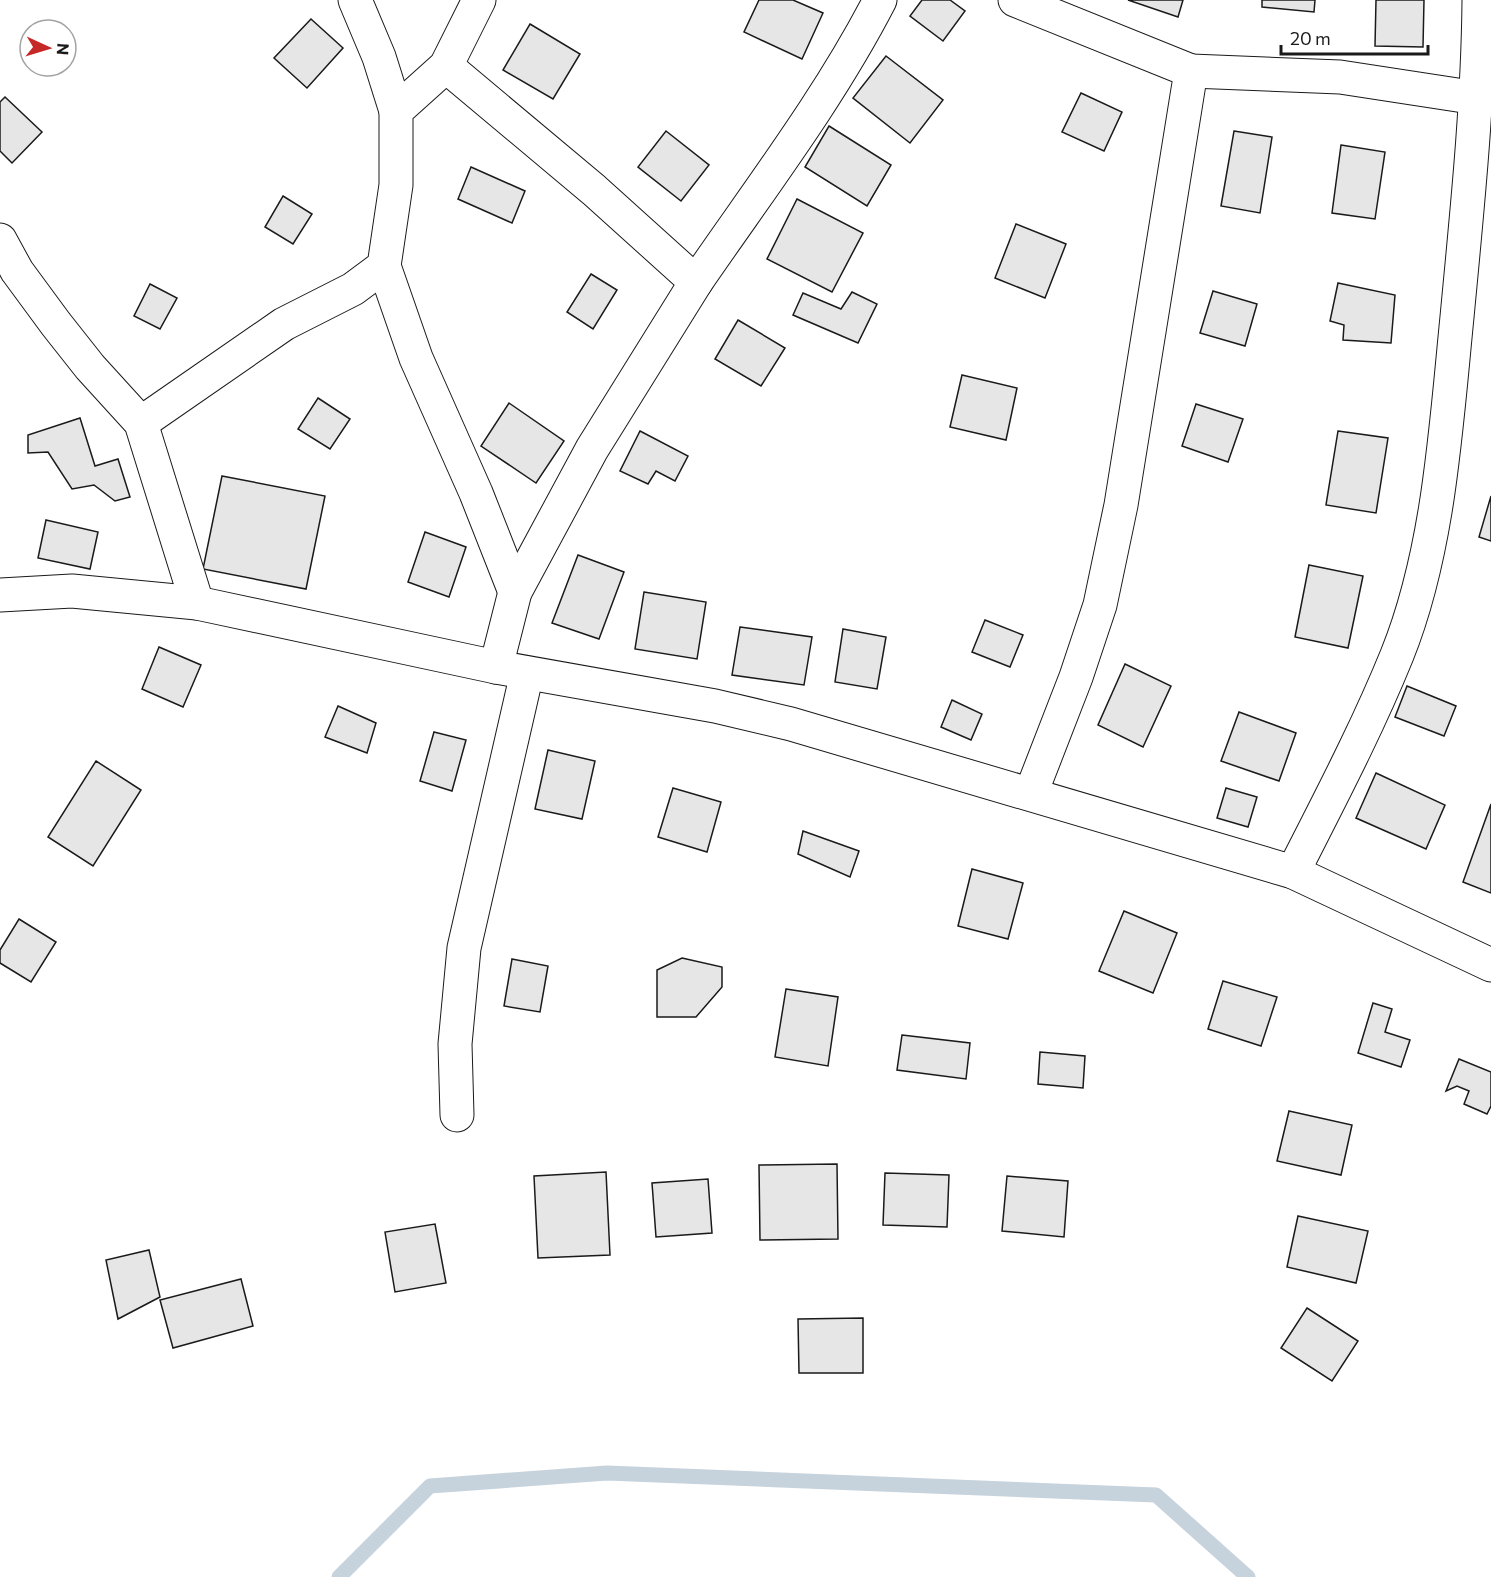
<svg xmlns="http://www.w3.org/2000/svg" width="1491" height="1577" viewBox="0 0 1491 1577" font-family="Commissioner,sans-serif">
<rect width="100%" height="100%" fill="#fff"/>
<g fill="none" stroke-linecap="round" stroke-linejoin="round">
<polyline stroke="#c6d2dc" stroke-width="15" points="339,1577 430,1486 607,1473 1156,1495 1248,1577"/>
</g>
<g fill="#e6e6e6" stroke="#1a1a1a" stroke-width="1.5">
<polygon points="759,0 793,0 823,13 802,59 744,32"/>
<polygon points="922,0 950,0 965,11 943,41 910,16"/>
<polygon points="1128,0 1183,0 1178,17"/>
<polygon points="1262,0 1315,0 1314,12 1262,7"/>
<polygon points="1376,0 1424,0 1423,47 1375,46"/>
<polygon points="311,19 343,48 307,88 274,58"/>
<polygon points="530,24 580,54 553,99 503,70"/>
<polygon points="886,56 943,100 910,143 853,98"/>
<polygon points="1081,93 1122,112 1104,151 1062,132"/>
<polygon points="5,97 42,132 12,163 0,151 0,102"/>
<polygon points="829,126 891,165 867,206 805,167"/>
<polygon points="666,131 709,165 681,201 638,167"/>
<polygon points="1234,131 1272,137 1260,213 1221,206"/>
<polygon points="1341,145 1385,152 1375,219 1332,213"/>
<polygon points="471,167 525,191 512,223 458,199"/>
<polygon points="283,196 312,214 293,244 265,227"/>
<polygon points="797,199 863,233 832,292 767,259"/>
<polygon points="1016,224 1066,244 1045,298 995,278"/>
<polygon points="591,274 617,290 593,329 567,312"/>
<polygon points="1338,283 1395,295 1391,343 1343,340 1344,325 1330,321"/>
<polygon points="150,284 177,298 160,329 134,316"/>
<polygon points="1213,291 1257,304 1245,346 1200,333"/>
<polygon points="852,292 877,304 858,343 793,315 803,293 841,309"/>
<polygon points="738,320 785,348 761,386 715,359"/>
<polygon points="962,375 1017,388 1006,440 950,427"/>
<polygon points="318,398 350,419 330,449 298,429"/>
<polygon points="509,403 564,441 536,483 481,446"/>
<polygon points="1196,404 1243,419 1228,462 1182,446"/>
<polygon points="80,418 95,466 118,459 130,497 115,501 94,485 72,489 48,452 28,453 28,435"/>
<polygon points="640,431 688,456 675,481 656,471 648,484 620,471"/>
<polygon points="1338,431 1388,438 1376,513 1326,505"/>
<polygon points="222,476 325,496 306,589 203,569"/>
<polygon points="1491,496 1491,541 1479,537"/>
<polygon points="46,520 98,532 90,569 38,558"/>
<polygon points="425,532 466,547 449,597 408,582"/>
<polygon points="578,555 624,572 599,639 552,623"/>
<polygon points="1309,565 1363,576 1348,648 1295,637"/>
<polygon points="644,592 706,602 697,659 635,649"/>
<polygon points="985,620 1023,635 1010,667 972,652"/>
<polygon points="740,627 812,637 804,685 732,675"/>
<polygon points="843,629 886,637 877,689 835,682"/>
<polygon points="159,647 201,665 183,707 142,689"/>
<polygon points="1125,664 1171,686 1143,747 1098,725"/>
<polygon points="1407,686 1456,706 1444,736 1395,717"/>
<polygon points="952,700 982,714 971,740 941,727"/>
<polygon points="338,706 376,723 367,753 325,737"/>
<polygon points="1239,712 1296,733 1279,781 1221,761"/>
<polygon points="434,732 466,740 452,791 420,781"/>
<polygon points="548,750 595,761 582,819 535,809"/>
<polygon points="96,761 141,790 93,866 48,837"/>
<polygon points="1376,773 1445,805 1426,849 1356,818"/>
<polygon points="673,788 721,802 707,852 658,837"/>
<polygon points="1226,788 1257,797 1248,827 1217,818"/>
<polygon points="1491,804 1491,893 1463,882"/>
<polygon points="803,831 859,851 850,877 798,854"/>
<polygon points="972,869 1023,883 1008,939 958,926"/>
<polygon points="1124,911 1177,933 1153,993 1099,971"/>
<polygon points="19,919 56,942 31,982 0,963 0,950"/>
<polygon points="682,958 722,967 722,987 696,1017 657,1017 657,970"/>
<polygon points="512,959 548,966 540,1012 504,1006"/>
<polygon points="1223,981 1277,997 1261,1046 1208,1029"/>
<polygon points="786,989 838,997 828,1066 775,1057"/>
<polygon points="1373,1003 1392,1009 1385,1032 1410,1040 1401,1067 1358,1053"/>
<polygon points="902,1035 970,1043 966,1079 897,1070"/>
<polygon points="1040,1052 1085,1056 1083,1088 1038,1084"/>
<polygon points="1459,1059 1491,1072 1491,1106 1487,1114 1464,1104 1469,1091 1457,1086 1446,1091"/>
<polygon points="1289,1111 1352,1125 1341,1175 1277,1161"/>
<polygon points="837,1164 838,1239 760,1240 759,1165"/>
<polygon points="606,1172 610,1255 538,1258 534,1176"/>
<polygon points="885,1173 949,1175 947,1227 883,1225"/>
<polygon points="1007,1176 1068,1181 1064,1237 1002,1231"/>
<polygon points="708,1179 712,1233 656,1237 652,1183"/>
<polygon points="1298,1216 1368,1231 1356,1283 1287,1267"/>
<polygon points="435,1224 446,1283 395,1292 385,1232"/>
<polygon points="149,1250 160,1297 118,1319 106,1260"/>
<polygon points="241,1279 253,1326 173,1348 160,1300"/>
<polygon points="1307,1308 1358,1341 1332,1381 1281,1348"/>
<polygon points="863,1318 863,1373 799,1373 798,1319"/>
</g>
<g fill="none" stroke-linecap="round" stroke-linejoin="round">
<defs>
<g id="street">
<polyline points="355,0 379,57 396,111"/>
<polyline points="1015,0 1191,71 1121,505 1100,605 1076,677 1031,793"/>
<polyline points="446,66 594,190 696,282 592,449 515,592 496,667"/>
<polyline points="1191,71 1340,77 1477,98"/>
<polyline points="0,240 17,271 56,324 90,367 141,423 197,603"/>
<polyline points="384,266 416,358 476,493 515,592"/>
<path d="M 696,282 C 759,190 829,99 880,0"/>
<polyline points="141,423 284,324 353,289 384,266 396,185 396,111 446,66 479,0"/>
<polyline points="0,595 72,591 197,603 496,667 715,706 791,724 1293,872 1491,965"/>
<path d="M 1293,872 C 1329,801 1367,729 1397,655 C 1439,551 1446,427 1457,317 C 1467,211 1478,106 1479,0"/>
<polyline points="457,1115 455,1044 464,948 527,673"/>
</g>
</defs>
<use href="#street" stroke="#1a1a1a" stroke-width="35"/>
<use href="#street" stroke="#fff" stroke-width="33"/>
</g>
<g transform="translate(48 48) rotate(94)"><circle r="28" fill="#ffffff" stroke="#a3a3a3" stroke-width="1.5"/>
<path d="M0-4.5L10 22L0 15L-10 22Z" fill="#c62828"/>
<text y="-9" font-size="16" font-weight="bold" text-anchor="middle" fill="#1a1a1a">N</text>
</g>
<path d="M1281 45v9h147v-9" fill="none" stroke="#1a1a1a" stroke-width="3"/>
<text x="1290" y="45" font-size="18" fill="#1a1a1a" stroke="#ffffff" stroke-width="4.5" paint-order="stroke">20 m</text>
</svg>
